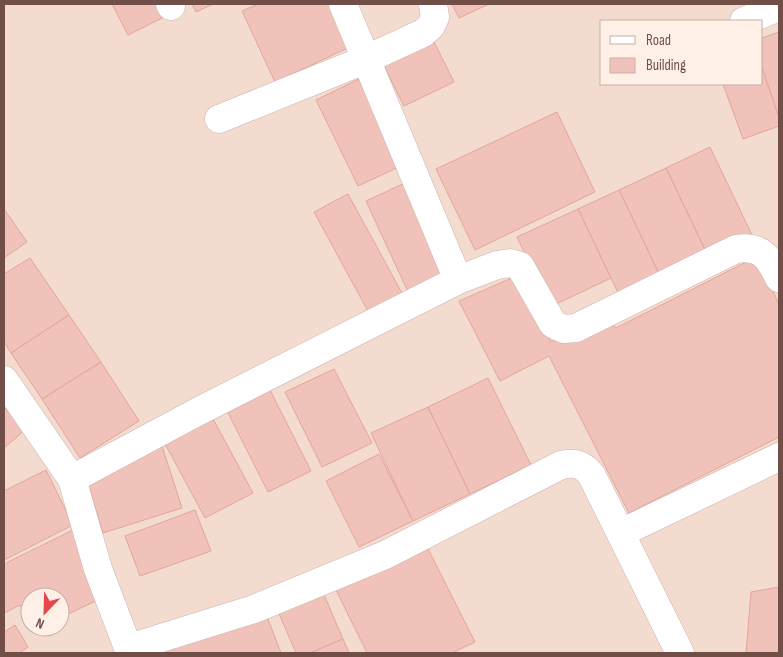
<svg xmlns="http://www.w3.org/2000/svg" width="783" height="657" viewBox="0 0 783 657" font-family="'Sofia Sans Condensed',sans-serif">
<rect width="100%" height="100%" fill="#fcebe1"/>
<path fill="#f3dbd0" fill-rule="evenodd" d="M 4,4 L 779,4 L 779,653 L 4,653 ZM 602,21 L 762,21 L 762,84 L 602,84 ZM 30,597 L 60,597 L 60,627 L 30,627 Z"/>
<g fill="#f0c2ba" stroke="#e3a59a">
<polygon points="112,4 160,4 166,16 128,35"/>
<polygon points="192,4 213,4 196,12"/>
<polygon points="258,4 332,4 352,46 275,82 242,11"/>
<polygon points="452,4 489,4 459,18"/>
<polygon points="779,32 779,118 762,68 762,38"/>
<polygon points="432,38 454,82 404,106 382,62"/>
<polygon points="762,68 779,118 779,126 743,139 723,84 762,84"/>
<polygon points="361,78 403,165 358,186 316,100"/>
<polygon points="557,112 595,192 475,250 436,169"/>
<polygon points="710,147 752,235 708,256 666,168"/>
<polygon points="666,168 708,256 661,278 619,190"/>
<polygon points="407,182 452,277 410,296 366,201"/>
<polygon points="619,190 661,278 620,297 578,209"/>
<polygon points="348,194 403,295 369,313 314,212"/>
<polygon points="4,209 27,242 4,258"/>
<polygon points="578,209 611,278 550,307 517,237"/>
<polygon points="758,256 779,305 779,437 629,513 549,356 500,381 459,301 514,277 551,342 607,320 616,328"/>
<polygon points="30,258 69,315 11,353 4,342 4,274"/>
<polygon points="69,315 101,362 42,399 11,353"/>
<polygon points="101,362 139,421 80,458 42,399"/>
<polygon points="334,369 372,443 322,467 285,392"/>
<polygon points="488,378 531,465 470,494 428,407"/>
<polygon points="267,384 311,471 268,492 224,405"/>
<polygon points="428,407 470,494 413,521 371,433"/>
<polygon points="5,408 25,430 4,448 4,409"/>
<polygon points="212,417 253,493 205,518 164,442"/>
<polygon points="162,446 182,508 103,533 87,480"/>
<polygon points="379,454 413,521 359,547 326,481"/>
<polygon points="46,470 73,525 4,560 4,491"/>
<polygon points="195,510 211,551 140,576 125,536"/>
<polygon points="73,530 106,596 60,618 60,597 30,597 30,624 20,605 4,613 4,564"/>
<polygon points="425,543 475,642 452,653 367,653 335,588"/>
<polygon points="779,587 779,653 746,653 751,592"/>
<polygon points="322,590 343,639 310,653 296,653 277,609"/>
<polygon points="264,609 281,653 158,653"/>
<polygon points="15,625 28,647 19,653 4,653 4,632"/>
<polygon points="343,639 349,653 310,653"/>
</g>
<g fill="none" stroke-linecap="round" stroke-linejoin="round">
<defs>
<g id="minor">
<polyline points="170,4 171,6"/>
<polyline points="343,4 458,280"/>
<polyline points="744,21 779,7"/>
<polyline points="219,119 367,59 423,33 431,26 435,17 433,4"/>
<polyline points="4,380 72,479 98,569 130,653"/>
<path d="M 72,479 L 199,411 L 458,280 L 497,265 L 510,263 L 520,266 L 553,324 L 564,329 L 576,328 L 736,249 C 761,245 769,257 779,278"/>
<polyline points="621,533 779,457"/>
<path d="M 129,648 L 254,609 L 385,555 L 561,465 C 576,462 583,464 592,476 L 680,653"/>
</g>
</defs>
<use href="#minor" stroke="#ceb3ac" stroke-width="29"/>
<use href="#minor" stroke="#fff" stroke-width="28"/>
</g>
<rect width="783" height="657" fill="none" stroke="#724e49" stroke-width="10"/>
<rect x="600" y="20" width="162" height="65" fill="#fff0e7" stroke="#c7afa8"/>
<rect x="610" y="36" width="25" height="8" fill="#ffffff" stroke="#c7afa8"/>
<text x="646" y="45" font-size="15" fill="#724e49">Road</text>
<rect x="610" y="58" width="25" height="15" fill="#f0c2ba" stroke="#c7afa8"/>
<text x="646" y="70" font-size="15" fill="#724e49">Building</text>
<g transform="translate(45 612) rotate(203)"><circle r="24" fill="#fff0e7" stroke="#c7afa8"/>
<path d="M0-4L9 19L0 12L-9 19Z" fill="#e4484b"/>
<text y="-8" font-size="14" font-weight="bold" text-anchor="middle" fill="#724e49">N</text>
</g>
</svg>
